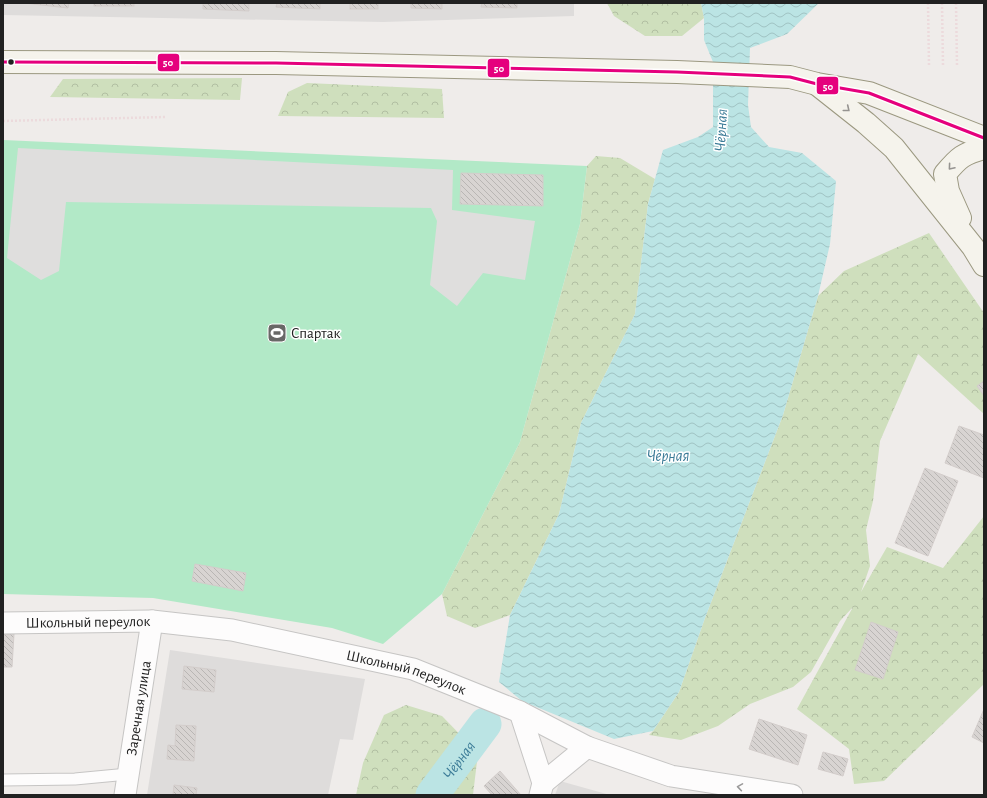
<svg xmlns="http://www.w3.org/2000/svg" width="987" height="798" viewBox="0 0 987 798" font-family="'Alegreya Sans',sans-serif">
<defs>
<pattern id="forest-crowns" width="20" height="18" patternUnits="userSpaceOnUse"><rect width="20" height="18" fill="#cfdfbd"/><path d="M2 6a3 3 0 1 1 6 0M12 15a3 3 0 1 1 6 0" fill="none" stroke="#b1bfa2"/></pattern>
<pattern id="water-waves" width="16" height="10" patternUnits="userSpaceOnUse"><rect width="16" height="10" fill="#bbe4e4"/><path d="M0 5q4-4 8 0t8 0" fill="none" stroke="#a0c3c3"/></pattern>
<pattern id="building-back-hatch" width="6" height="6" patternUnits="userSpaceOnUse"><rect width="6" height="6" fill="#d8d4d2"/><path d="M-1 5l2 2M0 0l6 6M5-1l2 2" fill="none" stroke="#b9b6b4"/></pattern>
</defs>
<rect width="100%" height="100%" fill="#efecea"/>
<g fill="#dedcdb">
<polygon points="3,3 574,3 574,16 383,22 3,15"/>
<polygon points="170,650 365,679 353,740 340,739 328,795 147,795"/>
<polygon points="560,781 610,795 555,795"/>
</g>
<g fill="url(#forest-crowns)">
<polygon points="607,3 701,3 704,18 682,36 645,36 614,16"/>
<polygon points="242,78 240,100 50,97 63,79"/>
<polygon points="307,83 442,89 444,118 278,116 288,92"/>
<polygon points="596,156 620,158 655,179 648,204 635,314 581,423 559,514 510,615 475,628 447,616 442,594 520,442 580,224 587,166"/>
<polygon points="929,233 984,313 984,414 918,354 880,441 873,501 866,530 870,566 861,592 887,547 943,568 984,516 984,684 884,781 854,784 849,749 797,709 853,607 840,621 811,672 793,687 750,704 718,726 681,740 649,735 653,731 679,692 705,618 783,415 818,296 844,271"/>
<polygon points="406,705 442,716 478,753 473,795 356,795 363,763 384,715"/>
</g>
<polygon fill="#b2e9c7" points="3,140 587,166 580,224 520,442 442,594 383,644 332,628 153,598 3,594"/>
<polygon fill="#dfdedd" points="18,148 453,170 452,210 535,221 525,280 483,273 457,306 430,285 437,221 431,208 66,202 59,271 41,280 7,258"/>
<polygon fill="url(#water-waves)" points="701,3 819,3 787,34 750,48 748,105 751,127 769,147 802,153 836,181 830,244 818,296 783,415 705,618 679,692 653,731 614,739 522,701 499,682 510,615 559,514 581,423 635,314 648,204 663,150 698,137 713,127 713,62 704,40 704,18"/>
<g fill="none" stroke-linecap="round" stroke-linejoin="round">
<path stroke="#bbe4e4" stroke-width="33" id="s1" d="M 432,795 L 485,724"/>
</g>
<g fill="url(#building-back-hatch)" stroke="#d3cdcb">
<polygon points="24,3 69,3 68,8"/>
<rect x="94" y="3" width="40" height="3"/>
<polygon points="203,3 249,3 249,11 203,9"/>
<polygon points="277,3 320,3 320,9 276,7"/>
<rect x="350" y="3" width="28" height="6"/>
<polygon points="411,3 442,3 442,9 411,8"/>
<polygon points="482,3 517,3 517,8 481,7"/>
<polygon points="461,173 543,175 543,206 460,204"/>
<polygon points="984,381 984,396 977,386"/>
<polygon points="959,426 984,435 984,478 945,463"/>
<polygon points="925,468 958,481 928,556 895,543"/>
<polygon points="195,564 246,573 243,591 192,581"/>
<polygon points="871,622 898,632 883,679 855,670"/>
<polygon points="3,634 14,634 12,667 3,667"/>
<polygon points="184,666 216,670 214,692 182,689"/>
<polygon points="984,709 984,743 972,737"/>
<polygon points="759,719 807,735 798,765 749,749"/>
<polygon points="176,725 196,726 194,761 167,759 168,745 175,746"/>
<polygon points="823,752 848,759 843,776 818,769"/>
<polygon points="500,771 521,795 492,795 484,786"/>
<polygon points="174,785 197,788 196,795 173,795"/>
</g>
<g fill="none" stroke-linecap="round" stroke-linejoin="round">
<defs>
<polyline id="lane" points="3,780 75,779 128,774"/>
<g id="street">
<path id="s2" d="M 3,623 L 152,621 L 232,630 L 413,669 L 520,712 L 587,747 L 671,776 L 792,795"/>
<polyline points="520,712 543,783 540,795"/>
<polyline points="543,783 587,747"/>
<path id="s3" d="M 125,795 L 152,621"/>
</g>
<g id="secondary">
<polyline points="3,62 276,63 677,72 790,77 817,84 869,93 984,138"/>
<polyline points="818,85 866,123 894,148 973,247 984,265"/>
<path d="M 960,218 L 948,191 L 945,174 C 959,157 963,154 984,148"/>
</g>
</defs>
<use href="#lane" stroke="#c6c5c4" stroke-width="13"/>
<use href="#street" stroke="#c6c5c4" stroke-width="23"/>
<use href="#secondary" stroke="#9b9880" stroke-width="24"/>
<g stroke="#ecdadc" stroke-width="2.5" stroke-dasharray="2 2" stroke-linecap="butt">
<polyline points="928,3 929,66"/>
<polyline points="942,3 943,66"/>
<polyline points="956,3 957,66"/>
<polyline points="3,121 165,117"/>
</g>
<use href="#lane" stroke="#fdfcfc" stroke-width="11"/>
<use href="#street" stroke="#fdfcfc" stroke-width="21"/>
<use href="#secondary" stroke="#f5f3ec" stroke-width="22"/>
<defs>
<polyline id="bus-1" points="3,62 276,63 677,72 790,77 817,84 869,93 984,138"/>
</defs>
<use href="#bus-1" stroke="#fff" stroke-width="6"/>
<use href="#bus-1" stroke="#e5007d" stroke-width="3"/>
</g>
<defs><path id="oneway-chevron" d="M-2-3.5L2.5 0L-2 3.5" fill="none" stroke-width="1.6" stroke-linecap="round" stroke-linejoin="round"/></defs>
<g stroke="#969491">
<use href="#oneway-chevron" transform="translate(847 109) rotate(39)"/>
<use href="#oneway-chevron" transform="translate(951 167) rotate(130)"/>
</g>
<use stroke="#9a9999" href="#oneway-chevron" transform="translate(740 787) rotate(-171)"/>
<defs>
<symbol id="stadium-square" viewBox="-11 -11 22 22"><rect x="-9" y="-9" width="18" height="18" rx="4" fill="#696867" stroke="#fff"/><path d="M0-5a6.5 5 0 1 0 0 10a6.5 5 0 1 0 0-10ZM-3.5-1.8h7v3.6h-7Z" fill="#fff"/></symbol>
</defs>
<g fill-rule="evenodd">
<use href="#stadium-square" x="266" y="322" width="22" height="22"/>
</g>
<circle fill="#212121" stroke="#fff" stroke-width="1.5" cx="11" cy="62" r="3.5"/>
<g text-anchor="middle" stroke-width="3" stroke-linejoin="round" paint-order="stroke">
<g font-size="15" fill="#212121" stroke="#fff" text-anchor="start">
<text x="291" y="338">Спартак</text>
</g>
<g font-size="15" fill="#212121" stroke="#fff">
<text dy="5" stroke="none"><textPath href="#s2" startOffset="85">Школьный переулок</textPath></text>
<text dy="5" stroke="none"><textPath href="#s2" startOffset="409">Школьный переулок</textPath></text>
<text dy="5" stroke="none"><textPath href="#s3" startOffset="88">Заречная улица</textPath></text>
</g>
<g font-size="16" font-style="italic" fill="#3b7b97" stroke="#fff">
<text transform="translate(720 130) rotate(-87)" y="6">Чёрная</text>
<text x="668" y="461">Чёрная</text>
<text dy="6" stroke="none"><textPath href="#s1" startOffset="44">Чёрная</textPath></text>
</g>
</g>
<g stroke="#fff" stroke-width="1.5">
<rect x="157" y="53" width="23" height="19" rx="4" fill="#e5007d"/>
<rect x="487" y="58" width="23" height="20" rx="4" fill="#e5007d"/>
<rect x="816" y="76" width="23" height="19" rx="4" fill="#e5007d"/>
</g>
<g font-size="11" text-anchor="middle" font-weight="bold" fill="#fff">
<text x="168" y="66">50</text>
<text x="499" y="72">50</text>
<text x="828" y="90">50</text>
</g>
<rect width="987" height="798" fill="none" stroke="#212121" stroke-width="8"/>
</svg>
